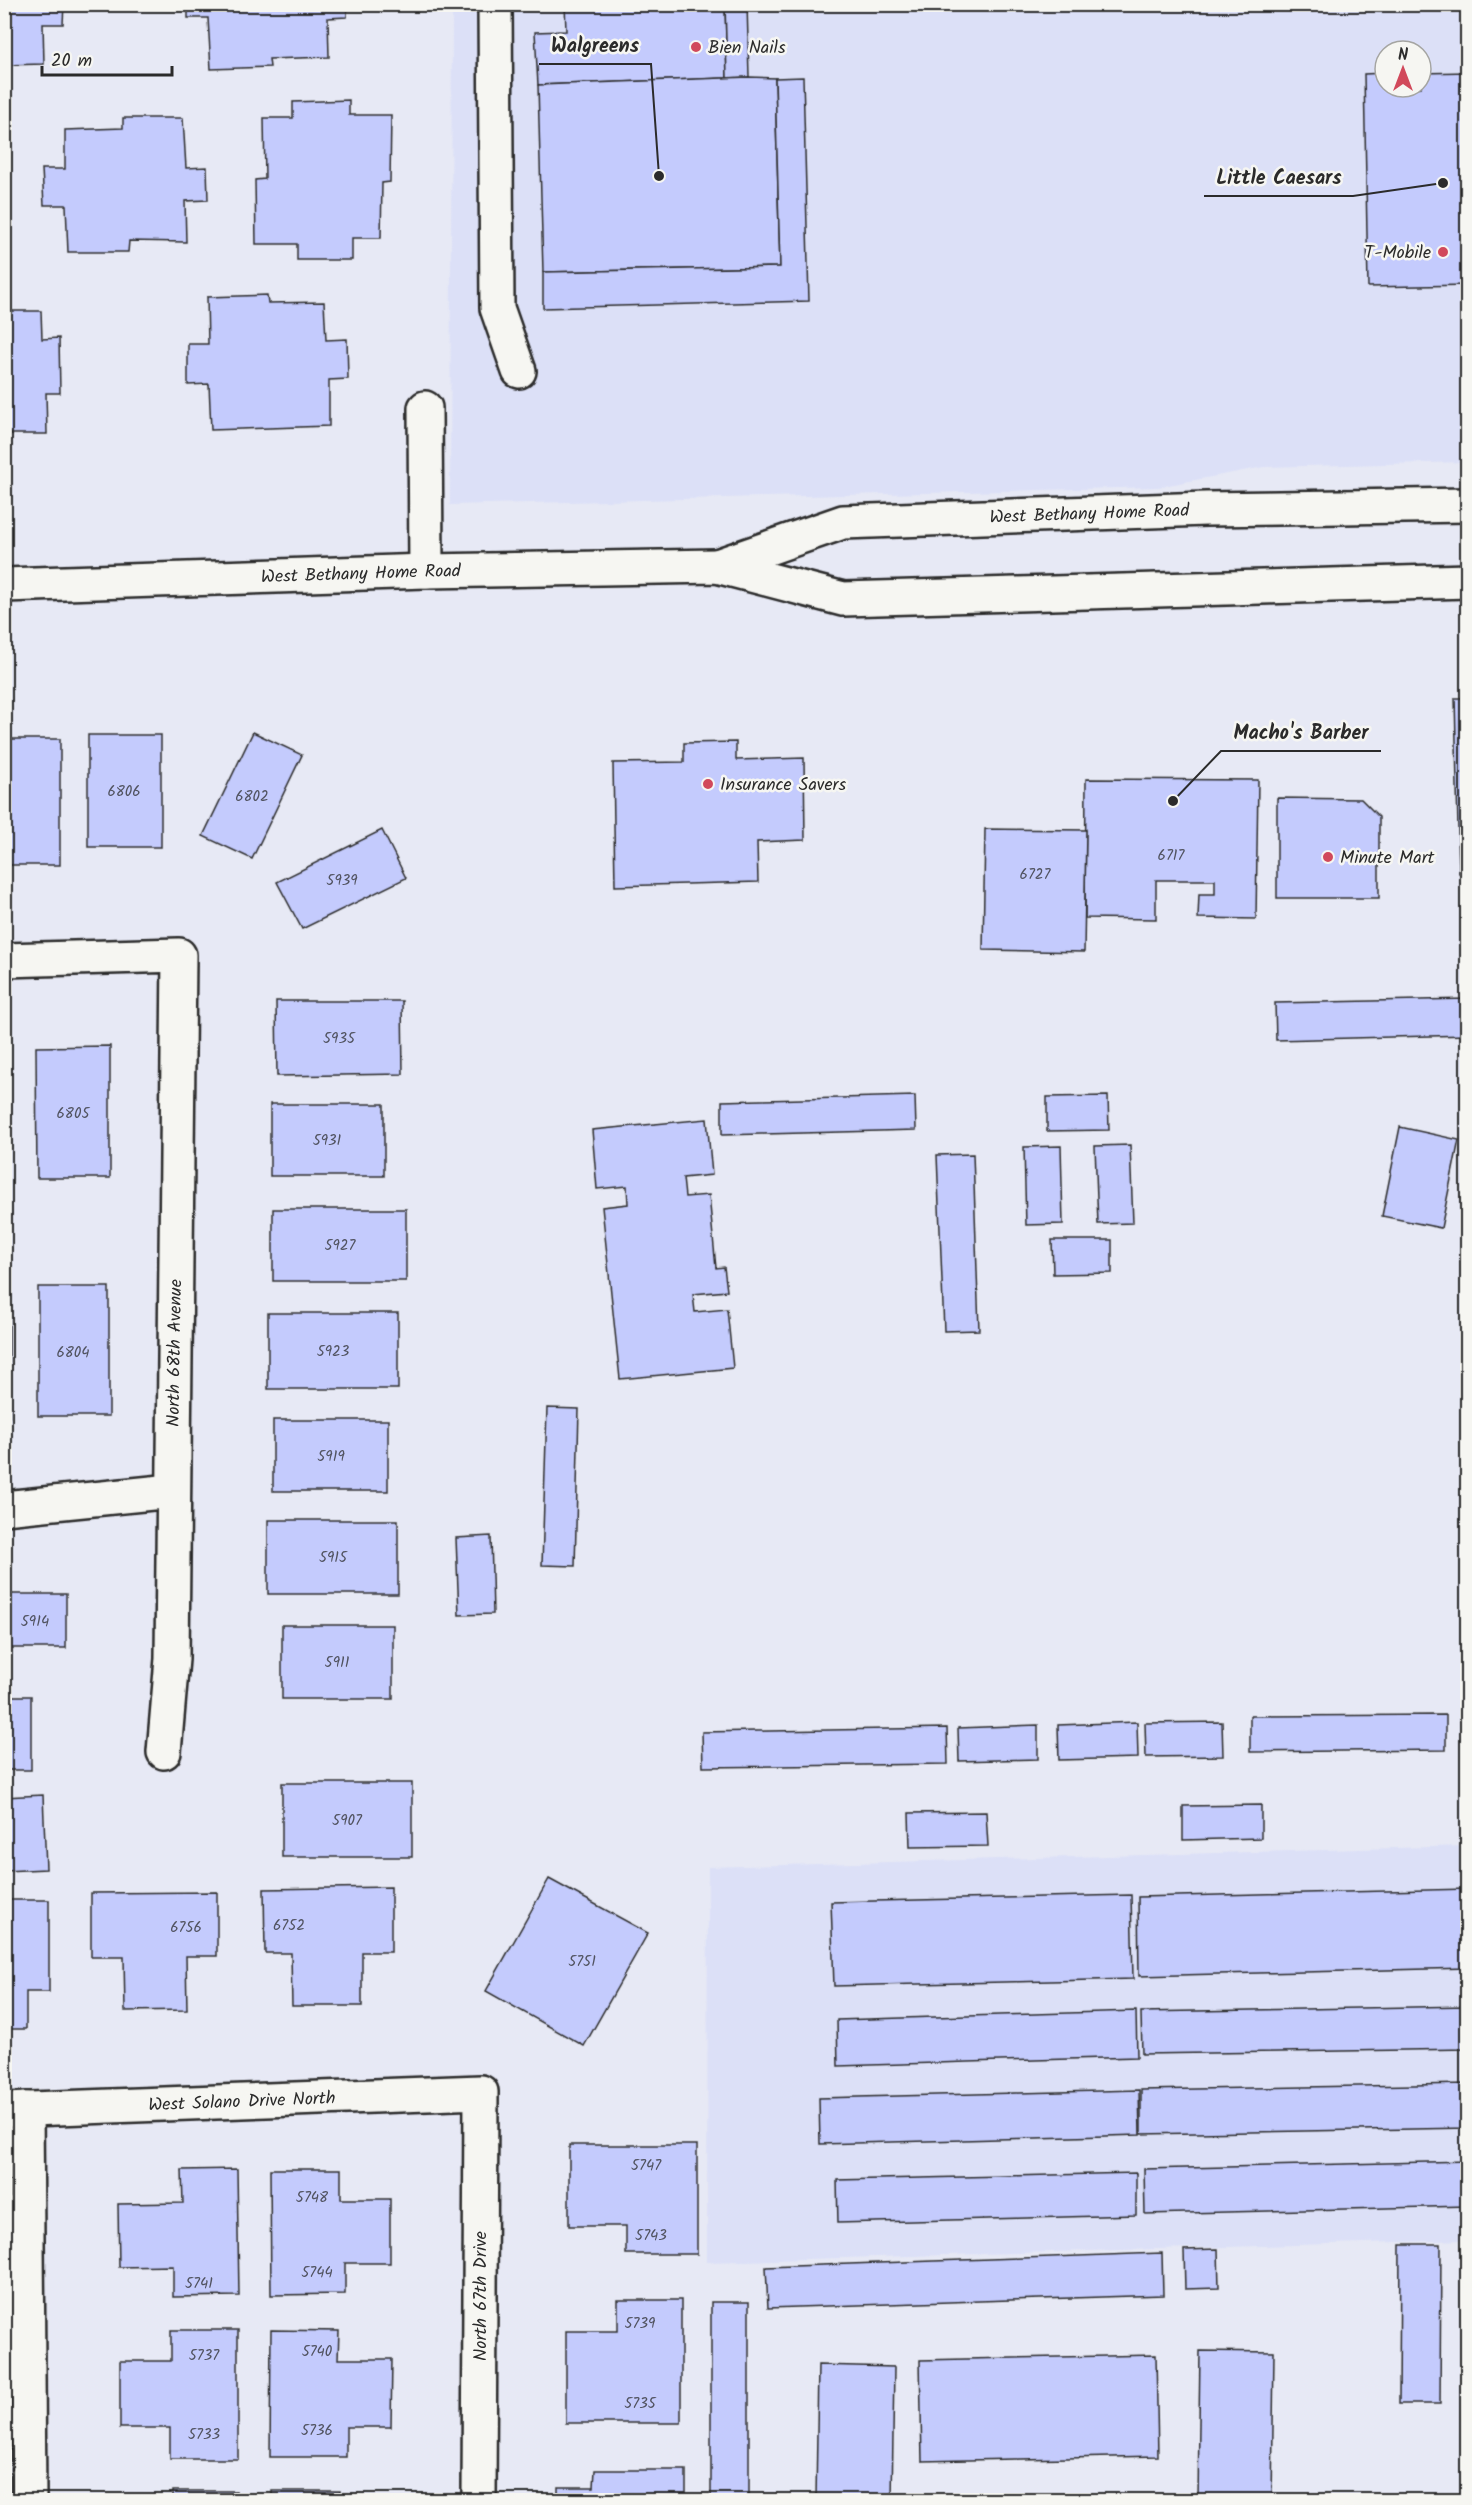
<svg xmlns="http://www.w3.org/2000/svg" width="1472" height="2505" viewBox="0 0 1472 2505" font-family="Kalam,sans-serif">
<rect width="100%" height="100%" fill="#e7e9f5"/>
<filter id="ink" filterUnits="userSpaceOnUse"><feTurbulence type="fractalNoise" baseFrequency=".0167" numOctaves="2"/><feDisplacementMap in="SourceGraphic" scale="12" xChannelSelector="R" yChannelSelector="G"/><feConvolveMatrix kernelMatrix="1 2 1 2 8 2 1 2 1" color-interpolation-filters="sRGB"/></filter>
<g filter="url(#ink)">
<g fill="#dce0f7" fill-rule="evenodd">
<path d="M 452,5 L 1467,5 L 1467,462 L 1264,467 L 1158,487 L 450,505 ZM 1385,51 L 1421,51 L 1421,87 L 1385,87 Z"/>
<polygon points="1467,1846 1467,2240 707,2262 708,1867"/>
</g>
<g fill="#c4cbfd" stroke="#2b2b2b" stroke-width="1.5">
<polygon points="4,4 64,4 63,24 43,24 44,64 4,65"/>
<polygon points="188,4 347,4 347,17 328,18 329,57 269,59 270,67 211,69 208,18 188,18"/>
<polygon points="565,4 725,4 727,78 538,85 535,32 566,31"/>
<polygon points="725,4 747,4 749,77 727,78"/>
<polygon points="1468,72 1468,285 1368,287 1364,74 1385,73 1385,87 1421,87 1421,73"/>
<polygon points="749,77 775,78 780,267 543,272 538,85"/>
<polygon points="803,77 809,301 543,308 543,272 780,267 775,78"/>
<polygon points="349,100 349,115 391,115 390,182 382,183 381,238 352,238 352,260 297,260 297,244 256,244 255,180 265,179 264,118 293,118 293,102"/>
<polygon points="123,118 183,118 186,168 207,167 208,200 185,201 186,242 129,241 128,252 68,252 66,205 44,205 42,169 65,169 65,130 123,128"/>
<polygon points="267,295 268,303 324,302 326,340 347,339 348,379 329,380 329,426 211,430 209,384 188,385 188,344 208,344 207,297"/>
<polygon points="4,311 41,311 42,339 59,338 60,393 46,393 47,434 4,434"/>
<polygon points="1455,698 1468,698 1468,872 1459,873"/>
<polygon points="253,732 302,755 252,859 203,836"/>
<rect x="88" y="735" width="73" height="112"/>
<rect x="4" y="739" width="56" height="126"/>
<polygon points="736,742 736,760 804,758 805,840 757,842 758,882 615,886 613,763 684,762 684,743"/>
<polygon points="1086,779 1258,780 1256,919 1198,918 1199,894 1215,894 1215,880 1156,880 1156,919 1085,918"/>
<polygon points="1277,798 1361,799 1379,817 1379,898 1277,898"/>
<polygon points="985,829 1086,830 1084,952 983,950"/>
<polygon points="382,830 406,878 302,929 277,882"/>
<polygon points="1468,999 1468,1035 1276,1040 1275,1003"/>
<polygon points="276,1001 402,1001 403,1074 277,1076"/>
<polygon points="110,1046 110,1178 37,1178 36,1047"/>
<rect x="4" y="1082" width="3" height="81"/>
<polygon points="915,1096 916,1130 722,1135 722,1101"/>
<polygon points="1108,1096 1109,1130 1047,1131 1047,1097"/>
<rect x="270" y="1104" width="114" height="72"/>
<polygon points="707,1119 712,1175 683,1178 685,1197 709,1195 716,1268 724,1267 727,1291 693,1294 695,1312 727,1309 733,1368 620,1379 602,1207 628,1204 627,1186 597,1189 592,1130"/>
<polygon points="1400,1127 1459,1140 1441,1228 1382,1216"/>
<polygon points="1130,1145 1133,1223 1098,1224 1095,1146"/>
<polygon points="1061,1146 1063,1224 1026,1225 1024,1147"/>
<polygon points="973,1154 979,1330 944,1331 937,1155"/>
<rect x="273" y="1209" width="133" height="72"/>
<polygon points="1052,1240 1112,1240 1112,1273 1053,1274"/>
<rect x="38" y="1287" width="71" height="129"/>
<rect x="4" y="1294" width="5" height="123"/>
<rect x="268" y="1313" width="130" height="76"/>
<polygon points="547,1408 579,1409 575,1566 542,1565"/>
<rect x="273" y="1420" width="115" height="71"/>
<rect x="268" y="1520" width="130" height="74"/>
<polygon points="491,1536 493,1614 459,1615 456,1538"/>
<rect x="4" y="1594" width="62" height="54"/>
<rect x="282" y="1625" width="111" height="74"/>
<rect x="4" y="1696" width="27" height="74"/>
<polygon points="1446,1715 1446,1750 1250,1752 1250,1716"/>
<polygon points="1137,1722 1138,1758 1059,1760 1058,1725"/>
<polygon points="1222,1722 1223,1756 1146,1757 1145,1723"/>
<polygon points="1038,1725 1038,1759 959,1761 958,1728"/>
<polygon points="947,1728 948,1764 703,1767 702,1732"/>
<rect x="282" y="1783" width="130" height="74"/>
<polygon points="43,1795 46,1869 4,1871 4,1797"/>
<polygon points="1261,1805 1261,1838 1183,1840 1183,1806"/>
<polygon points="986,1812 988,1846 910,1847 909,1813"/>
<polygon points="549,1879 648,1933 584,2046 486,1991"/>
<polygon points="391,1887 391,1952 362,1952 362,2006 292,2006 291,1953 265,1953 264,1889"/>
<polygon points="1468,1889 1468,1968 1139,1976 1138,1897"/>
<polygon points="217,1892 217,1956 186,1956 187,2010 125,2011 124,1957 91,1957 91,1893"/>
<polygon points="1131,1895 1133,1979 834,1986 831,1902"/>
<polygon points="4,1900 49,1900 49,1992 26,1992 26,2029 4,2029"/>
<polygon points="1468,2006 1468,2049 1142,2054 1141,2012"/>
<polygon points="1136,2011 1137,2057 838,2066 837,2020"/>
<polygon points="1468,2084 1468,2128 1141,2134 1141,2090"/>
<polygon points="1139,2090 1140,2135 820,2144 819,2098"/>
<polygon points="569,2145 697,2145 697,2254 626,2254 626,2226 569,2226"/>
<polygon points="1468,2161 1468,2206 1145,2214 1144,2169"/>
<polygon points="237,2169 239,2296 173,2297 173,2266 119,2267 118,2204 183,2203 182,2170"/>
<polygon points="270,2169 341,2169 341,2199 390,2199 390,2263 345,2263 345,2294 271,2295"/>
<polygon points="1136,2173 1136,2215 838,2223 837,2180"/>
<polygon points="1400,2244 1441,2244 1440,2404 1399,2404"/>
<polygon points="1218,2249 1219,2288 1185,2289 1184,2250"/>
<polygon points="1162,2253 1163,2295 768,2308 766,2267"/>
<polygon points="618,2300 681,2300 681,2423 566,2423 566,2331 618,2331"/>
<rect x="711" y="2302" width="38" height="198"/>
<polygon points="171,2330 238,2330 238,2459 170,2459 170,2428 120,2428 120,2361 171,2361"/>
<polygon points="271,2330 339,2331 338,2359 392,2359 391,2427 346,2427 346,2457 270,2457"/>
<polygon points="1200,2351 1274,2352 1272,2500 1198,2500"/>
<polygon points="1156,2355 1158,2456 922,2461 920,2360"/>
<polygon points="818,2365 894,2367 892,2500 816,2500"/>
<polygon points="595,2470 686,2470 686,2500 558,2500 558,2487 594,2487"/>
<rect x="173" y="2491" width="63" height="9"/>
<rect x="272" y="2491" width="68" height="9"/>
</g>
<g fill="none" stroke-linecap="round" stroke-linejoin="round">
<defs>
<g id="minor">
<polyline points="495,4 497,308 519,371"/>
<polyline points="425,408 426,571"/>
<polyline points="4,960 179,955 172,1659 164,1752"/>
<polyline points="4,1508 172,1491"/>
<polyline points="26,2109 29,2500"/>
<path id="s1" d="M 4,2110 L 481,2092 L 479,2500"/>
</g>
<g id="major">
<path id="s2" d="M 717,566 L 843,522 L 1206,509 L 1468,505"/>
<path id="s3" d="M 4,585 L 426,571 L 717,566 L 843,599 L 1468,581"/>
</g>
</defs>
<use href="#minor" stroke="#2b2b2b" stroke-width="38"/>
<use href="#major" stroke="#2b2b2b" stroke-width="38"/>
<use href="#minor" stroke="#f6f6f2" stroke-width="33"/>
<use href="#major" stroke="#f6f6f2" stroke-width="33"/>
</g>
</g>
<g fill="#d1495b" stroke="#f6f6f2" stroke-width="2">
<circle cx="696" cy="47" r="6"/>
<circle cx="1443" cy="252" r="6"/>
<circle cx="708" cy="784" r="6"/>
<circle cx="1328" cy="857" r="6"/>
</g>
<g text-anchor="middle" stroke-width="5" stroke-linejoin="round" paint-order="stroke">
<g font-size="15" fill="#515360">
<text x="124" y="796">6806</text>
<text x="252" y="801">6802</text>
<text x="1171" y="860">6717</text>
<text x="1035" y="879">6727</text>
<text x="342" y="885">5939</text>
<text x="339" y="1043">5935</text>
<text x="73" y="1118">6805</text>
<text x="327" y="1145">5931</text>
<text x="340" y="1250">5927</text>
<text x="333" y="1356">5923</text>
<text x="73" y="1357">6804</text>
<text x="331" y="1461">5919</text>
<text x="333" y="1562">5915</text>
<text x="35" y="1626">5914</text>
<text x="337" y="1667">5911</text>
<text x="347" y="1825">5907</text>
<text x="289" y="1930">6752</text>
<text x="186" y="1932">6756</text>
<text x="582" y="1966">5751</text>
<text x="646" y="2170">5747</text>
<text x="312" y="2202">5748</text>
<text x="651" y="2240">5743</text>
<text x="317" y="2277">5744</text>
<text x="199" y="2288">5741</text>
<text x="640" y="2328">5739</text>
<text x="317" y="2356">5740</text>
<text x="204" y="2360">5737</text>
<text x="640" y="2408">5735</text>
<text x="317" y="2435">5736</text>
<text x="204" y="2439">5733</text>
</g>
<g font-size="18" fill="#2b2b2b" stroke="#f6f6f2" text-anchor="start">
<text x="708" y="53">Bien Nails</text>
<text x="1431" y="258" text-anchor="end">T-Mobile</text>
<text x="720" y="790">Insurance Savers</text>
<text x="1340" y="863">Minute Mart</text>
</g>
<g font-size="18" fill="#2b2b2b" stroke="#f6f6f2">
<text dy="6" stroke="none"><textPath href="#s2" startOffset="380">West Bethany Home Road</textPath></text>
<text dy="6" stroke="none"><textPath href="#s3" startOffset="357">West Bethany Home Road</textPath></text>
<text transform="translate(174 1353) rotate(-89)" y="6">North 68th Avenue</text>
<text dy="6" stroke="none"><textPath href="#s1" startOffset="238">West Solano Drive North</textPath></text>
<text transform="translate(480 2296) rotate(-90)" y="6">North 67th Drive</text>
</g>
</g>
<path fill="none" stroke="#2b2b2b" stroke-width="2" d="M659 176L651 64H539M1443 183L1353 196H1204M1173 801L1221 751H1381"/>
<g fill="#2b2b2b" stroke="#f6f6f2" stroke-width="2">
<circle cx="659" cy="176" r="6"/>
<circle cx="1443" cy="183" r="6"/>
<circle cx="1173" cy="801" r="6"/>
</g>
<g font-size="20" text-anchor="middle" font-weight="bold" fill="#2b2b2b" stroke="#f6f6f2" stroke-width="5" stroke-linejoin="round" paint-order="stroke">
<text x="595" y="52">Walgreens</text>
<text x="1279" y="184">Little Caesars</text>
<text x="1301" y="739">Macho's Barber</text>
</g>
<rect width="1472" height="2505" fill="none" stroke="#f6f6f2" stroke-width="24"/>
<rect x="12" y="12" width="1448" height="2481" fill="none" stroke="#2b2b2b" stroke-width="2" filter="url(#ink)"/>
<g transform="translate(1403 69)"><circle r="28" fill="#f6f6f2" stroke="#a5a5a2" stroke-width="1.5"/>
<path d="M0-4.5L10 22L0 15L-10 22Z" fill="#d1495b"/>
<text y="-9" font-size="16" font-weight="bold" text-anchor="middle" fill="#2b2b2b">N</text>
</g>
<path d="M42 66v9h130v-9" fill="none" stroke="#2b2b2b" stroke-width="3"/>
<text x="51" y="66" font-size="18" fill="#2b2b2b" stroke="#f6f6f2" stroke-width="4.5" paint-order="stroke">20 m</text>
</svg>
